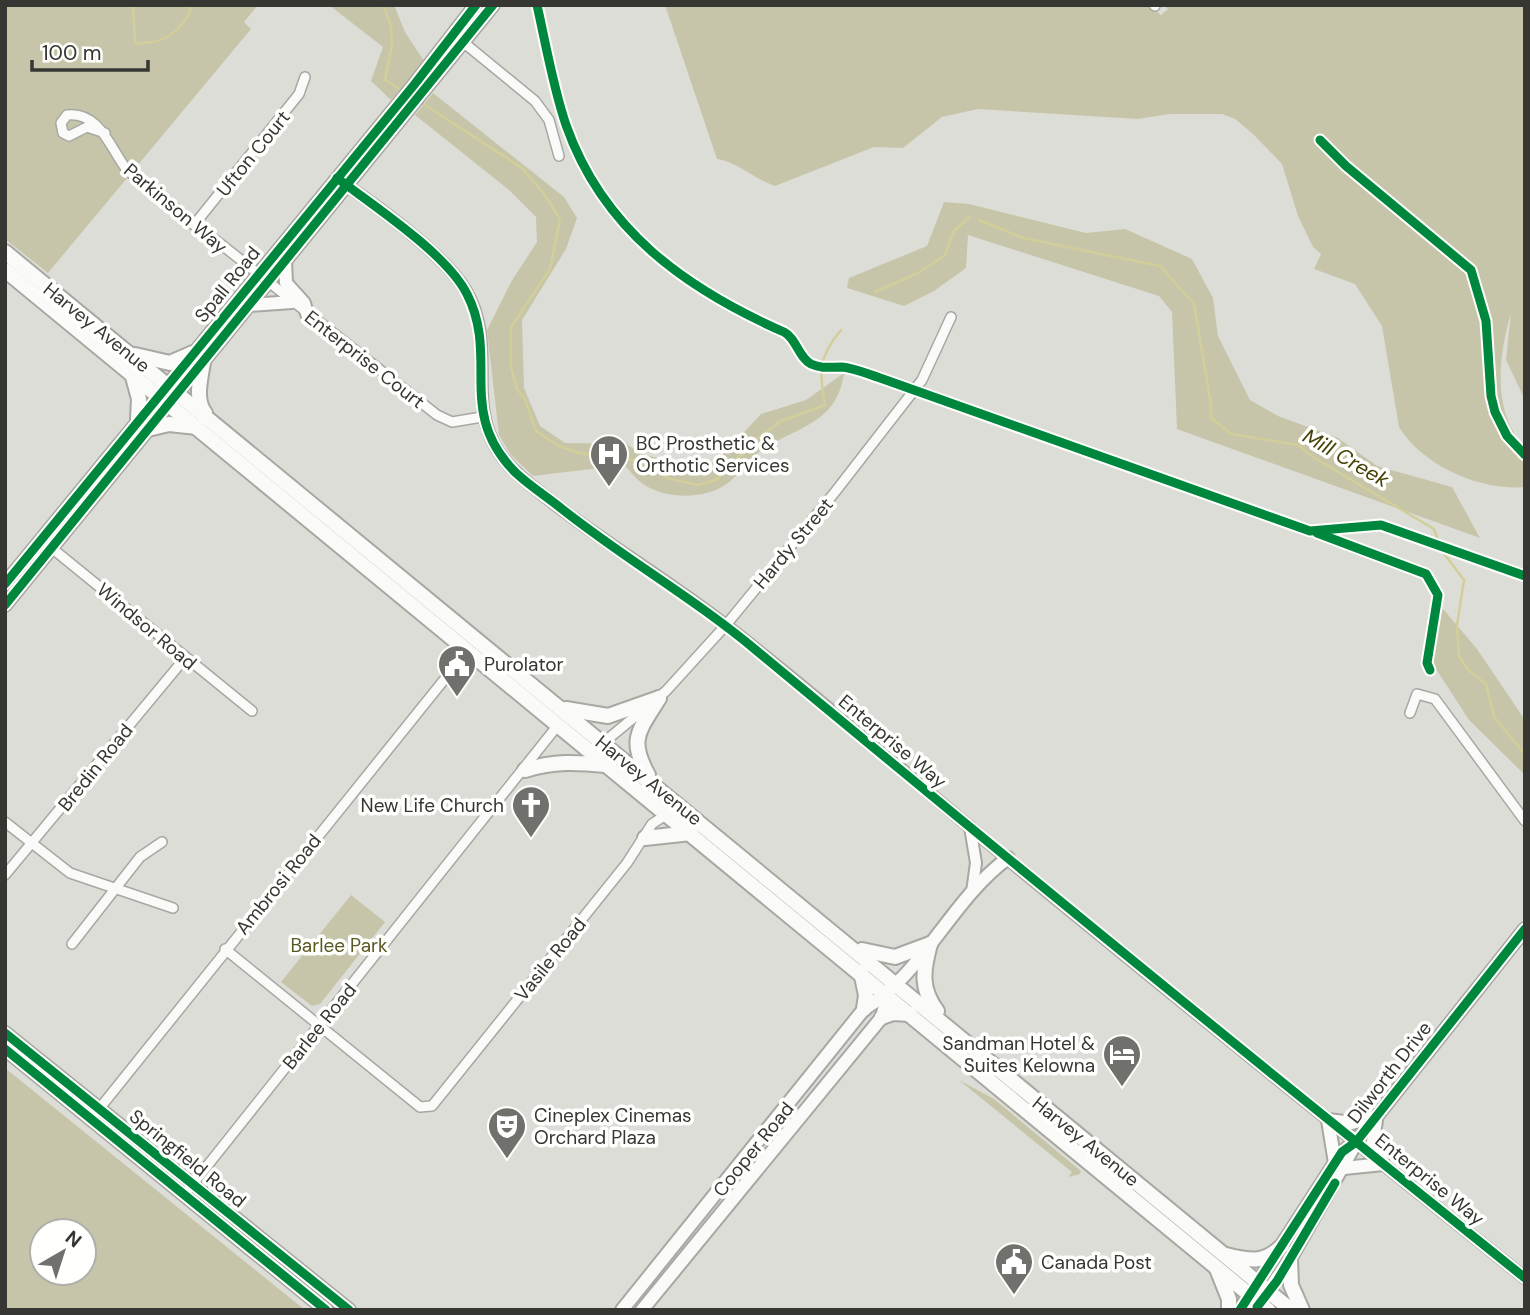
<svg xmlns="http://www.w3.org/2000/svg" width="1530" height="1315" viewBox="0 0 1530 1315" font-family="'DM Sans',sans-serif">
<rect width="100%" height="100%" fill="#ddddd7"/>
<g fill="#c7c5a9" fill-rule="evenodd">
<polygon points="5,5 258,5 244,22 251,29 48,273 5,239"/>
<polygon points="329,5 394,5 405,32 424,61 391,100 371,81 383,47"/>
<path d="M 665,5 L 1149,5 L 1161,15 L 1168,9 L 1163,5 L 1525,5 L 1525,400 L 1506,360 L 1511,313 C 1498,358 1492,412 1525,448 L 1525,487 C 1480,491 1423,466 1399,427 L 1382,326 L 1355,284 L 1314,269 L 1321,254 L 1313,247 L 1298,216 L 1282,164 L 1253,134 L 1235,119 L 1222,114 L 1170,114 L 1138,119 L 978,109 L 942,117 L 903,148 L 874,147 L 775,186 C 754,179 738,162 717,159 Z"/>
<path d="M 433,93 L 564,197 L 577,218 L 566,249 L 522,320 L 524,388 L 540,426 L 565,443 L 626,444 L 643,454 L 675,463 L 687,472 L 718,460 L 761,414 L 806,400 L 844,373 C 837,425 796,426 759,452 C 746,461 738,477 725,485 C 702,500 665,499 643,484 C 636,479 630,471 624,465 L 533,476 L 511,455 L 499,435 L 487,330 L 511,282 L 537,242 L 536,217 L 509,190 L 415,115 Z"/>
<polygon points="944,202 969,204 1086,233 1125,229 1192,259 1213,298 1218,336 1250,400 1278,416 1338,438 1377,466 1452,487 1480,538 1177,429 1172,312 1159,296 968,235 966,268 934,291 904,306 847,288 849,278 927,246"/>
<polygon points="1433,610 1444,610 1477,649 1525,720 1525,775 1469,720 1427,655"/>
<polygon points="351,895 385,922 320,1004 312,1006 281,982"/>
<path d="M 5,1068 L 305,1310 L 5,1310 ZM 42,1231 L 84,1231 L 84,1273 L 42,1273 Z"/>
<polygon points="959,1080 994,1099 1081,1171 1080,1174 1068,1177 1072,1172"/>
</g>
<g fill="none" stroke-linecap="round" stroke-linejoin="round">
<g stroke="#d2ce99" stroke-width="2.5">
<path d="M 133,5 L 135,43 C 164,45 182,32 193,5"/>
<polyline points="383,5 391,26 392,45 385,80 405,92"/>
<path d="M 419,101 L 522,168 L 545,195 L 560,220 L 550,269 L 511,327 L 511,367 L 517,389 L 525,399 L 536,431 L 557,445 L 579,453 L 642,461 L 667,478 L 698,485 L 716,480 L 758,438 L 781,421 L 825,405 C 819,372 818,357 841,330"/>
<polyline points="979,220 1023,238 1160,266 1194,304 1211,404 1211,418 1231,434 1298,445 1313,457 1434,529 1442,551 1464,580 1457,625 1459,656 1468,670 1486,684 1494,717 1525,754"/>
<polyline points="875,292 918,273 945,255 954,231 970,217"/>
</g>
<defs>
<g id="minor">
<polyline points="1154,5 1155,6"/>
<polyline points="463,42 535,101 549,120 559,156"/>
<path d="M 105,133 L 87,127 L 69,136 L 63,133 L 61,123 L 67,115 C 100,111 111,150 127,170 L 437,415 L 452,422 L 482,417"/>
<polyline points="194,225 299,94 305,77"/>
<polyline points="48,545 252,711"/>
<polyline points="1410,713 1417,694 1435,699 1525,821"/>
<polyline points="603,743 666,691 726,625 835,492 922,380 951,317"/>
<polyline points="5,822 70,873 173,908"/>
<polyline points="5,875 185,658"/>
<polyline points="72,944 140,857 162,842"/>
<polyline points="225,949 420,1107 432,1106 627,863 652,824 667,814"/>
<polyline points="91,1119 468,650"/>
<polyline points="184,1195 558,725"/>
</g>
<g id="tertiary">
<path d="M 342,182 C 377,206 446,256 466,291 C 503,355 453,417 520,476 C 585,532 660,574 728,627 C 826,703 920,786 1015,865 C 1184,1004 1354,1141 1525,1278"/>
<polyline points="970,827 976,863 972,892"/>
</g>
<g id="secondary">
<polyline points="285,261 286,283 304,303 307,314"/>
<polyline points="249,305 292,302"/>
<polyline points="5,584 414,85 476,5"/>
<polyline points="5,605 493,5"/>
<polyline points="5,1033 349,1310"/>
<polyline points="5,1049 326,1310"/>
<polyline points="1376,1120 1373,1141 1383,1164"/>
<polyline points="1335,1163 1328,1120 1352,1123 1377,1116"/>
<polyline points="1344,1168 1383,1164"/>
<path d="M 622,1310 L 864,1009 C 924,973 951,900 1008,858"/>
<polyline points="642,1310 882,1017 888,994"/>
<polyline points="1240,1310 1342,1152 1356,1142 1525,929"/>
<polyline points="1255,1310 1290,1259 1356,1143"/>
</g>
<g id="trunk">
<polyline points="5,252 1291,1310"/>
<polyline points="5,270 1268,1310"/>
<polyline points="135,355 170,363 193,353"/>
<path d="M 203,362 C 201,377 194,400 205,413"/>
<polyline points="132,373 139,399 138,419"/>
<polyline points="148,429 169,424 197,427"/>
<polyline points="566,709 608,716 659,698"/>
<path d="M 525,770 C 554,761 576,762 606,765"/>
<path d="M 648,775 C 628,739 639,731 659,698"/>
<polyline points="645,838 691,833"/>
<path d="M 930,944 C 923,970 920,989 937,1011"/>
<polyline points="862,950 895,957 930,944"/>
<polyline points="861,972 866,995 864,1009"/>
<polyline points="882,1017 893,1013 910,1014"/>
<path d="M 1226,1255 C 1250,1261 1264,1264 1282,1246"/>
<polyline points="1290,1259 1291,1285 1302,1310"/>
<polyline points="1217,1269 1229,1299 1229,1310"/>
</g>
</defs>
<use href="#minor" stroke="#a8a8a3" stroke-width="12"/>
<use href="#tertiary" stroke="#a8a8a3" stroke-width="14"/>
<use href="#secondary" stroke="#a8a8a3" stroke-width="16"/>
<use href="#trunk" stroke="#a8a8a3" stroke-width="18"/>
<use href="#minor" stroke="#fafaf9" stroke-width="9"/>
<use href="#tertiary" stroke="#fafaf9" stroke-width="10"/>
<use href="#secondary" stroke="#fafaf9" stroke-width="12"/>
<use href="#trunk" stroke="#fafaf9" stroke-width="14"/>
<defs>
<g id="cycleway">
<path d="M 537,5 C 546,45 553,87 566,125 C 603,230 686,289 784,332 C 796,338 799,358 811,364 C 822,369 830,367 842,367 C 855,368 870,375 883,379 L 1310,531 L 1381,525 L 1525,576"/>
<polyline points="1320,140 1346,166 1471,270 1486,321 1491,396 1495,412 1507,436 1525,455"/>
<path d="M 337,178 C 374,206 447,254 467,294 C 500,359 455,412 516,473 C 530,486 547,497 562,509 C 625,559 695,599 757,651 C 1011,862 1267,1071 1525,1278"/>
<polyline points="1317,533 1426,574 1438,595 1427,663 1430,670"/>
<polyline points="5,584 414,85 476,5"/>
<polyline points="5,605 493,5"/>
<polyline points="5,1033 349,1310"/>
<polyline points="5,1049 326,1310"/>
<polyline points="1257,1307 1277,1281 1335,1183"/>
<polyline points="1240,1310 1342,1152 1356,1142 1525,929"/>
</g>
</defs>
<use href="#cycleway" stroke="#fffffe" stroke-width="13"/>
<use href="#cycleway" stroke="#00873e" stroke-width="9"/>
</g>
<defs>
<symbol id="hospital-pin" viewBox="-11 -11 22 30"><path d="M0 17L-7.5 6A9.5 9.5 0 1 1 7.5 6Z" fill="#70706c" stroke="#fffffe"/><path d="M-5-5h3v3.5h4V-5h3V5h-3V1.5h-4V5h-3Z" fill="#fff"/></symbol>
<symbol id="civic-pin" viewBox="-11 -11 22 30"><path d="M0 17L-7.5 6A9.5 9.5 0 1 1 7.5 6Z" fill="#70706c" stroke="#fffffe"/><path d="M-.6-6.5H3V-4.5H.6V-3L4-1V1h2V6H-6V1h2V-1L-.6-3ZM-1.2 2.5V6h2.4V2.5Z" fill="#fff"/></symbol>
<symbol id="church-pin" viewBox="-11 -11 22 30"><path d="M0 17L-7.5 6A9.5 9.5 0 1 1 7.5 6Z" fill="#70706c" stroke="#fffffe"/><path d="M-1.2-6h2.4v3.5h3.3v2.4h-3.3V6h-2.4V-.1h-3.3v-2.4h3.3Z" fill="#fff"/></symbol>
<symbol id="hotel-pin" viewBox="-11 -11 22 30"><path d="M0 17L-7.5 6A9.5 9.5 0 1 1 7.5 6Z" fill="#70706c" stroke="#fffffe"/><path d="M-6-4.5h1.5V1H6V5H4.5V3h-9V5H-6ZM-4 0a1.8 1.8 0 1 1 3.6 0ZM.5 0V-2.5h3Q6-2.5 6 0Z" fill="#fff"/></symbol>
<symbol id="theatre-pin" viewBox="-11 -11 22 30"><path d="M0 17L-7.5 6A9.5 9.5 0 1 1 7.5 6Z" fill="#70706c" stroke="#fffffe"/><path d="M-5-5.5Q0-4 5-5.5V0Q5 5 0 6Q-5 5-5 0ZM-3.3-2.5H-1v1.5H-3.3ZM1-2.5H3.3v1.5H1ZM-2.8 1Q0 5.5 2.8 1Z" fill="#fff"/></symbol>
</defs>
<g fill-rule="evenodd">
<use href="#hospital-pin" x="587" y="432" width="44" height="60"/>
<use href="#civic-pin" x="435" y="642" width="44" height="60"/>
<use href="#church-pin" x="509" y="783" width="44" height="60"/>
<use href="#hotel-pin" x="1100" y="1032" width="44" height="60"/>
<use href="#theatre-pin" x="485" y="1104" width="44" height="60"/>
<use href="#civic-pin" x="992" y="1240" width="44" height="60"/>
</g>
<g text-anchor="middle" stroke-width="7" stroke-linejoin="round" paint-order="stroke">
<g font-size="19" fill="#363632" stroke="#fffffe">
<text transform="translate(253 153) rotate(-51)" y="7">Ufton Court</text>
<text transform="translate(176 208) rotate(40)" y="7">Parkinson Way</text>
<text transform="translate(227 284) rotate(-51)" y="7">Spall Road</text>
<text transform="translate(97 327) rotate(39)" y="7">Harvey Avenue</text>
<text transform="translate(365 359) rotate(38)" y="7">Enterprise Court</text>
<text transform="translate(793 543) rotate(-50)" y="7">Hardy Street</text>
<text transform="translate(147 626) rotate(40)" y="7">Windsor Road</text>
<text transform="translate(893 741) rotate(40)" y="7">Enterprise Way</text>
<text transform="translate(95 767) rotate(-51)" y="7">Bredin Road</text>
<text transform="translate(649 780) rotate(39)" y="7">Harvey Avenue</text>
<text transform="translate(278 884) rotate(-51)" y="7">Ambrosi Road</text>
<text transform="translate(550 959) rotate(-51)" y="7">Vasile Road</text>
<text transform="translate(319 1026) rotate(-51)" y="7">Barlee Road</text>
<text transform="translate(1389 1072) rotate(-52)" y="7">Dilworth Drive</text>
<text transform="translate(1086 1141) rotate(39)" y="7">Harvey Avenue</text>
<text transform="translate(753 1149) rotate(-51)" y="7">Cooper Road</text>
<text transform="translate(188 1158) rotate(39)" y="7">Springfield Road</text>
<text transform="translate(1430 1179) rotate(39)" y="7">Enterprise Way</text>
</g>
<g font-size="19" fill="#363632" stroke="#fffffe" text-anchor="start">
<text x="636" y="450">BC Prosthetic &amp;<tspan x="636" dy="22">Orthotic Services</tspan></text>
<text x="484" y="671">Purolator</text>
<text x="504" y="812" text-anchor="end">New Life Church</text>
<text x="1095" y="1050" text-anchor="end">Sandman Hotel &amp;<tspan x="1095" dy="22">Suites Kelowna</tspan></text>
<text x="534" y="1122">Cineplex Cinemas<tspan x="534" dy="22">Orchard Plaza</tspan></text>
<text x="1041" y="1269">Canada Post</text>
</g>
<g font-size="19" fill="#5a5720" stroke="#fffffe">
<text x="339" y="952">Barlee Park</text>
</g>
<g font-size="21" font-style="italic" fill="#474308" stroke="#fffffe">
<text transform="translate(1346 458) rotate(30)" y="7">Mill Creek</text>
</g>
</g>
<rect width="1530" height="1315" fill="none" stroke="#363632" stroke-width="14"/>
<g transform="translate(63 1252) rotate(39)"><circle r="33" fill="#fffffe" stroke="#afafac" stroke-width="2"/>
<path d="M0-5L12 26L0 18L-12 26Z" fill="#70706c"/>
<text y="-10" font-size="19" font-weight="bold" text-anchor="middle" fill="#363632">N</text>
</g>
<path d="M32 60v10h116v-10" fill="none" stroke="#363632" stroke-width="3.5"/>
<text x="42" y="60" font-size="21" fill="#363632" stroke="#fffffe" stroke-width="5" paint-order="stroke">100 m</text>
</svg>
